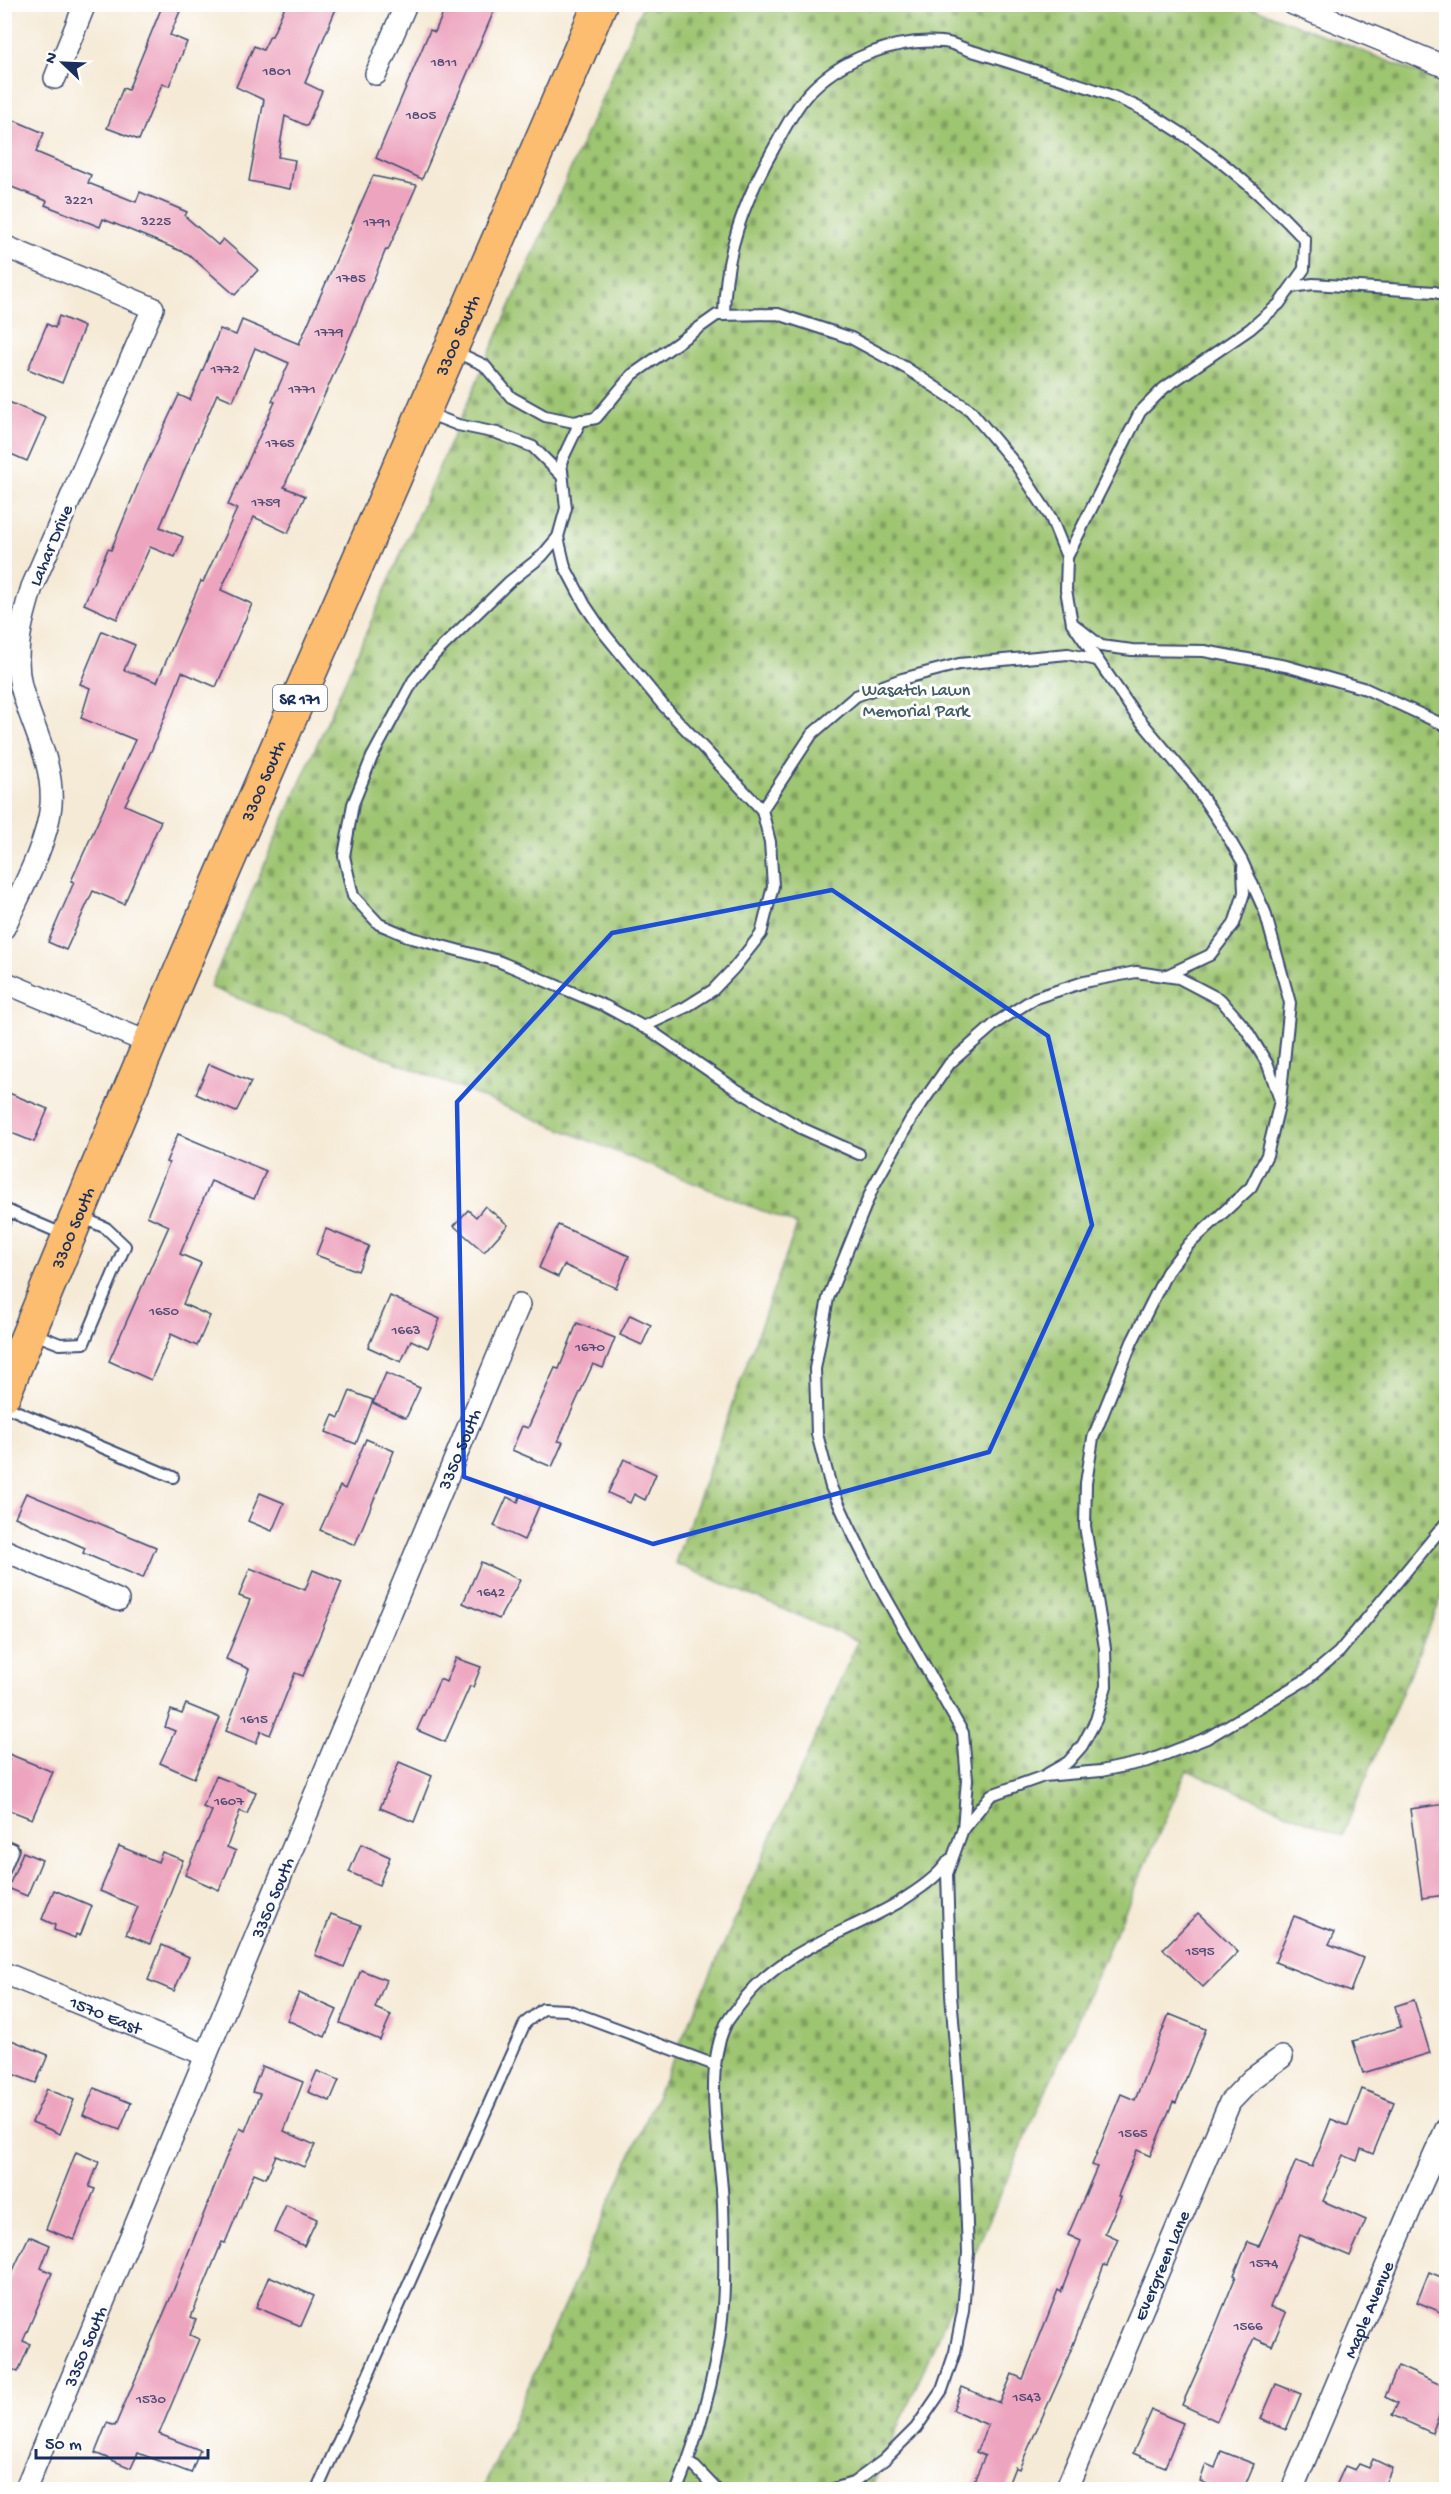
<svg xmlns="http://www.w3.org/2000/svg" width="1451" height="2494" viewBox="0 0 1451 2494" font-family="'Gochi Hand',sans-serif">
<defs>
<pattern id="cemetery-stones" width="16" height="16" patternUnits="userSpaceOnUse" patternTransform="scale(1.5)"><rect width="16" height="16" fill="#9ec571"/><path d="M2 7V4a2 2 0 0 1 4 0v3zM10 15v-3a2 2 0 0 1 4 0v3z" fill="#80a060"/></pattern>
</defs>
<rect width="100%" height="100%" fill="#fff"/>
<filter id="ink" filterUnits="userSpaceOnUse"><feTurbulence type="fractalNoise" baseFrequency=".0167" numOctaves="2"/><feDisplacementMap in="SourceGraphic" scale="12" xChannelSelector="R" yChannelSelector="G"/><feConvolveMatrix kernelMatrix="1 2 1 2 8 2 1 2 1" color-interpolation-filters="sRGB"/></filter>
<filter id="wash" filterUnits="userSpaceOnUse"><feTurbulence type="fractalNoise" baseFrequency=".008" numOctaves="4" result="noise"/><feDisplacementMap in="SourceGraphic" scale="24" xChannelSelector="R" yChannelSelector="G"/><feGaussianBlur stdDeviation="1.35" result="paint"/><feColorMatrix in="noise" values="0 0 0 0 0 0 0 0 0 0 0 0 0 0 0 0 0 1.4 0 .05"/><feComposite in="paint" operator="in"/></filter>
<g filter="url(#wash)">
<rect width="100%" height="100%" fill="#f5ead6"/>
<polygon fill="url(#cemetery-stones)" stroke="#5c7a68" stroke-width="1.5" points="643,5 1246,5 1446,84 1446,1587 1342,1836 1187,1770 871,2489 483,2489 858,1641 675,1563 797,1225 210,987"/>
<g id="blocks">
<g fill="#eda4be">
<polygon points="163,4 183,4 170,35 187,42 169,86 162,84 139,140 107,128 123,88 128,90"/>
<polygon points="286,4 338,4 305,83 322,91 307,126 285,116 278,157 295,160 290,189 249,181 264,100 236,87 254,46 263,50 270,36 272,36"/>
<polygon points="447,4 497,4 422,179 376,158 430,30 435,32"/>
<polygon points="4,116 44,133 36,152 91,175 88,183 136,202 140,192 187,212 185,216 218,245 223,239 258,270 235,295 188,254 103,219 100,227 45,205 47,201 4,184 4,164 11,148 4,146"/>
<polygon points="373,176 417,185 388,250 386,249 354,328 284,487 305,496 288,533 254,517 221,590 252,604 216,687 182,672 152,749 125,805 161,821 124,904 93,891 66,950 48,942 74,882 71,881 135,740 81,718 90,688 80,684 102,631 135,645 124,670 157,682 201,581 203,582 237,509 228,505 275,402 272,401 289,363 255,348 233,401 217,394 160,527 183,537 175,557 150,547 117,619 84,604 108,549 111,550 145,467 179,395 190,400 220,329 236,335 242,320 299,344"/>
<polygon points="59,316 84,327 62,383 28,369 47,324 55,328"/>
<polygon points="4,400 46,418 27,461 4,451"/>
<polygon points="209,1064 251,1082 236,1112 196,1094"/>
<polygon points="4,1091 48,1109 34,1142 4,1130"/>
<polygon points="178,1134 266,1171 254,1199 211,1181 180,1254 201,1263 183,1304 210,1316 197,1346 171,1334 151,1380 109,1361 169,1226 147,1216 169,1163 166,1162"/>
<polygon points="485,1206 508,1225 484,1252 454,1226 468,1210 476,1217"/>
<polygon points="558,1225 629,1256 616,1288 564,1265 558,1277 539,1268"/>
<polygon points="326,1229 369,1246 358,1271 316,1255"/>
<polygon points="390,1296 440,1319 428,1348 411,1340 401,1362 368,1347"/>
<polygon points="630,1315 651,1325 642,1345 620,1335"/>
<polygon points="577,1323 615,1338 603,1368 593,1364 558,1441 563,1442 552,1467 512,1450 522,1426 528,1428 555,1368 559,1369"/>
<polygon points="386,1373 420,1388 406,1418 373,1403"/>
<polygon points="350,1391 373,1400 356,1444 326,1432 333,1415 339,1418"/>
<polygon points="366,1439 394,1451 355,1545 320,1530 340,1486 345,1489"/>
<polygon points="624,1459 656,1474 645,1500 634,1494 630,1503 608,1493"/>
<polygon points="26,1493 156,1547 143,1578 83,1553 85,1548 15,1517"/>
<polygon points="260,1493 284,1503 272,1531 248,1521"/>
<polygon points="521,1494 540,1504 524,1540 494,1526 507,1497 518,1502"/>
<polygon points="481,1562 520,1580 499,1619 463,1603"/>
<polygon points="250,1568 305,1590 313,1570 342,1582 303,1676 295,1673 270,1735 261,1731 256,1743 226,1731 249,1669 226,1659 250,1600 239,1596"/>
<polygon points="456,1658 481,1667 473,1687 470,1686 445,1742 417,1730 440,1679 446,1682"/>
<polygon points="186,1704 220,1718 194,1778 160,1763 175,1731 165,1727 171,1710 182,1714"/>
<polygon points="4,1752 53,1772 32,1819 4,1808"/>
<polygon points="399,1762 432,1776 414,1822 380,1808"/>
<polygon points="216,1776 256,1792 247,1814 240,1811 227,1847 236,1851 219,1890 185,1875 212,1811 203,1807"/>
<polygon points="1446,1804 1446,1895 1422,1898 1410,1809"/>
<polygon points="361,1844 390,1857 379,1885 349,1872"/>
<polygon points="119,1846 158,1862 162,1852 183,1860 150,1944 126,1934 138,1907 100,1891"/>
<polygon points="23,1852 42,1860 27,1896 8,1888"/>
<polygon points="54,1890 92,1906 80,1936 76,1934 75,1938 54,1930 55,1925 42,1919"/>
<polygon points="1198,1913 1238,1952 1203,1987 1163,1949"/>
<polygon points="331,1914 361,1925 344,1967 315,1955"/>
<polygon points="1294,1916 1335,1932 1329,1944 1363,1958 1350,1992 1275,1962"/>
<polygon points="162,1945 189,1957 174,1991 148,1980"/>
<polygon points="361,1970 386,1980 375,2008 391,2015 380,2040 340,2023"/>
<polygon points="299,1993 337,2010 325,2037 287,2020"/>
<polygon points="1414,2000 1430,2053 1363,2073 1353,2041 1401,2027 1395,2006"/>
<polygon points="1169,2014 1206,2029 1176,2103 1173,2102 1150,2156 1137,2150 1118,2196 1121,2197 1105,2233 1118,2239 1107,2266 1104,2265 1062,2373 1019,2469 1015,2467 1006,2490 970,2490 985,2456 976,2452 988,2425 953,2410 962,2387 1000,2403 1012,2374 1023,2379 1058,2290 1061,2292 1081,2241 1068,2235 1097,2167 1092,2165 1121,2094 1135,2100"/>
<polygon points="4,2037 48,2055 36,2083 4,2071"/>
<polygon points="262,2066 303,2082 284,2131 315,2145 304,2167 276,2155 266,2178 254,2173 225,2243 222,2242 191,2317 196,2319 190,2335 199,2339 159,2434 200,2450 191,2473 138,2453 131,2468 95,2453 107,2423 115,2426 170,2299 225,2160 240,2128 245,2131 260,2094 252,2092"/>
<polygon points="317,2071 339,2080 330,2101 308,2092"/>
<polygon points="94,2088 131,2103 120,2130 83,2115"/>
<polygon points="47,2089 74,2100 60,2134 32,2122"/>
<polygon points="1362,2089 1394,2102 1373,2154 1361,2149 1357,2161 1343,2155 1323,2201 1366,2220 1350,2256 1300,2235 1270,2307 1286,2313 1272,2346 1254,2338 1217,2421 1182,2405 1210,2342 1209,2342 1236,2276 1234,2275 1248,2242 1259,2246 1296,2161 1312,2167 1331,2119 1348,2126"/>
<polygon points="76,2152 99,2162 89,2187 95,2189 74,2240 46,2229"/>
<polygon points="286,2205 317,2219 304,2246 274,2232"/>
<polygon points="29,2236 50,2245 41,2268 52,2273 23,2341 30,2344 18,2372 11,2369 4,2383 4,2290"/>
<polygon points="1429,2272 1446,2279 1446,2314 1417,2302"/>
<polygon points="269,2276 314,2296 301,2326 256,2307"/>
<polygon points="1398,2366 1446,2387 1446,2398 1432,2433 1392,2415 1398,2403 1385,2397"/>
<polygon points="1276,2384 1301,2394 1286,2430 1261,2419"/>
<polygon points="1152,2410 1183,2423 1165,2467 1133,2453"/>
<polygon points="1221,2451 1254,2464 1243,2490 1222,2490 1200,2481 1206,2464 1215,2468"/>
<polygon points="1373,2459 1392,2468 1385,2484 1397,2490 1334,2490 1345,2466 1355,2470 1359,2464 1369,2468"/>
</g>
</g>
</g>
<g filter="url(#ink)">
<use href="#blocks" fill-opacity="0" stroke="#3c4b70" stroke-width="1.5"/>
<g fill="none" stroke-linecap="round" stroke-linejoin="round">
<defs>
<g id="service">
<polyline points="1292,287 1313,284 1435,292 1446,295"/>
<path d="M 724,315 C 725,252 743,203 774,148 C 783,131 794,110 807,95 C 839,59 895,38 942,42 C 950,42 960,47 968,50 C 990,56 1011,63 1033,70 C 1068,81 1115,94 1147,112 C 1207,146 1258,190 1305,240 L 1304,269 L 1279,304 L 1250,329 L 1164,388 L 1140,412 L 1067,557"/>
<polyline points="454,351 484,365 511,397 545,416 574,422 596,418 632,375 717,315 778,314 851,338 906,368 970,410 1017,466 1051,518 1067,557 1066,590 1072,623 1101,646 1132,650 1204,651 1286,666 1366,689 1446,726"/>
<polyline points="427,413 458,425 497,433 533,447 562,476"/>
<polyline points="581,420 561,462 566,508 558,537 542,556 509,582 434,655 413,681 372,757 353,804 344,856 353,896 379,924 412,938 498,961 605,1006 651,1031 734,1088 801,1128 859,1154"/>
<polyline points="558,537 565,567 585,605 604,633 662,704 762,810 770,842 773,886 761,934 734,968 713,990 686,1007 643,1027"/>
<polyline points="762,810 812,734 856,696 902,679 959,664 1068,654 1097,660"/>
<polyline points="1165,976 1210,955 1234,924 1244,893 1243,868"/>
<polyline points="4,1209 65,1235"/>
<polyline points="4,1223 9,1211"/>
<polyline points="32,1333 60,1344 84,1343 125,1246 106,1228 81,1217"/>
<polyline points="4,1406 173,1477"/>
<polyline points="1047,1774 1068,1762 1082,1746 1096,1720 1106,1686 1105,1648 1085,1526 1086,1483 1093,1438 1132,1342 1167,1272 1189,1244 1251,1187 1267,1155 1280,1101 1290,1003 1265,912 1242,861 1221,825 1192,782 1135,714 1072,623"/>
<polyline points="963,1829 967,1780 963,1733 878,1584 850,1528 831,1487 817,1434 815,1369 828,1298 873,1187 911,1119 950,1063 997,1022 1035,998 1084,982 1136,972 1179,978 1221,1000 1246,1029 1268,1065 1279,1097"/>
<polyline points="4,1845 13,1849 4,1871"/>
<polyline points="688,2463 695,2467 717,2490"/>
<polyline points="317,2490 525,2023 543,2009 567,2010 715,2065"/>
<path d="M 677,2490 C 697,2439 714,2382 721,2327 C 726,2287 724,2245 723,2204 C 721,2153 702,2072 726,2024 C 729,2018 735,2011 739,2006 C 780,1949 844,1935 901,1901 C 918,1890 938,1877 949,1860"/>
<polyline points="830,2490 853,2483 884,2460 916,2428 942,2390 955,2352 963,2311 968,2253 965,2170 951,1995 947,1874 963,1829 991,1795 1044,1776 1101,1771 1148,1761 1207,1738 1307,1679 1339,1652 1446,1523"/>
</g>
<g id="minor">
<polyline points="1293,4 1446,67"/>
<polyline points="376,74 406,4"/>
<polyline points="55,78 85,4"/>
<path d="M 4,246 L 153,308 L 32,587 C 22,619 13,652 21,686 C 31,726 54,761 51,805 C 47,845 21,891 4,928"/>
<polyline points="4,982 149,1043"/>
<polyline points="4,1550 118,1600"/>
<path id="s1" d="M 4,1973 L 206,2055"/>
<path id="s2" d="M 25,2490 L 519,1305"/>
<path id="s3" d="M 1066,2490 L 1230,2102 L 1252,2079 L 1282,2057"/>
<path id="s4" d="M 1292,2490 L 1413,2203 L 1446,2129"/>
</g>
<g id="primary">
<path id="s5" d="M 4,1394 C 193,927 402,468 600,4"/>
</g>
</defs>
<use href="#service" stroke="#3c4b70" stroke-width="14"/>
<use href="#minor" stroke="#3c4b70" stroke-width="24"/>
<use href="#primary" stroke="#3c4b70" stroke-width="36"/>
<use href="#service" stroke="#fff" stroke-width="10"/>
<use href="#minor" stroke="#fff" stroke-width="21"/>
<use href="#primary" stroke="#fcbd6f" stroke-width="33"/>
</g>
</g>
<path fill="none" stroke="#1d4ed8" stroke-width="4.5" stroke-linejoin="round" d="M 832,890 L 1048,1036 L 1092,1225 L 989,1452 L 653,1544 L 464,1477 L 457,1102 L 612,933 Z"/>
<g text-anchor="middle" stroke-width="6" stroke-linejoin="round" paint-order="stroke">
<g font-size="15" fill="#504c76">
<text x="444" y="66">1811</text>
<text x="277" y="75">1801</text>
<text x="421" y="119">1805</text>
<text x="79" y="204">3221</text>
<text x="156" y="225">3225</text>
<text x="377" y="226">1791</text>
<text x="351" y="282">1785</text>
<text x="329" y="336">1779</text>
<text x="225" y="373">1772</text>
<text x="302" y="393">1771</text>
<text x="280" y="447">1765</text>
<text x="266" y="506">1759</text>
<text x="164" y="1315">1650</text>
<text x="406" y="1334">1663</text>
<text x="590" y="1351">1670</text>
<text x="491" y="1596">1642</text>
<text x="254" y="1723">1615</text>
<text x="229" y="1805">1607</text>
<text x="1200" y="1955">1595</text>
<text x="1133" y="2137">1565</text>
<text x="1264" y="2267">1574</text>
<text x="1248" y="2330">1566</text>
<text x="1027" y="2401">1543</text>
<text x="151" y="2403">1530</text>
</g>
<rect fill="#fff" stroke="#5f6d8e" stroke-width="1.5" x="273" y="685" width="54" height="26" rx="4.5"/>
<g font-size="16" font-weight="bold" fill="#1b2f5e">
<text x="300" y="704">SR 171</text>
</g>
<g font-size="18" fill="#1b2f5e" stroke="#fff">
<text dy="6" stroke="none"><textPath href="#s5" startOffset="1152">3300 South</textPath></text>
<text transform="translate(50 545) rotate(-67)" y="6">Lahar Drive</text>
<text dy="6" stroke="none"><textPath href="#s5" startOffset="666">3300 South</textPath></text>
<text dy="6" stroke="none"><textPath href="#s5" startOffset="180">3300 South</textPath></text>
<text dy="6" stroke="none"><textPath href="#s2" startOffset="1128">3350 South</textPath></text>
<text dy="6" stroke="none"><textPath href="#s2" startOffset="642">3350 South</textPath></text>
<text dy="6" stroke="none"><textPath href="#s1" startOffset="110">1570 East</textPath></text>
<text dy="6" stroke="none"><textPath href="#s3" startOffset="244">Evergreen Lane</textPath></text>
<text dy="6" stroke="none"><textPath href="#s4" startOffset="196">Maple Avenue</textPath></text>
<text dy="6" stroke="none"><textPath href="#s2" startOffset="156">3350 South</textPath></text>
</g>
<g font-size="18" fill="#425c64" stroke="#fff">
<text x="916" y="695">Wasatch Lawn<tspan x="916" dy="21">Memorial Park</tspan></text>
</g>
</g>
<rect width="1451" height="2494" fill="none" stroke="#fff" stroke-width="24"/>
<g transform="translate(63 63) rotate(293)" stroke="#ffffff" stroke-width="4.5" paint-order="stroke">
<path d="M0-4.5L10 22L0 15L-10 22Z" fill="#1b2f5e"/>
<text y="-9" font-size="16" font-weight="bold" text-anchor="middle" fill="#1b2f5e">N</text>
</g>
<path d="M36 2449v9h172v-9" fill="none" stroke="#1b2f5e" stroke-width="3"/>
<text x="45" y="2449" font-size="18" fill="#1b2f5e" stroke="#ffffff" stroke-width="4.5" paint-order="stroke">50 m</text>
</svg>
